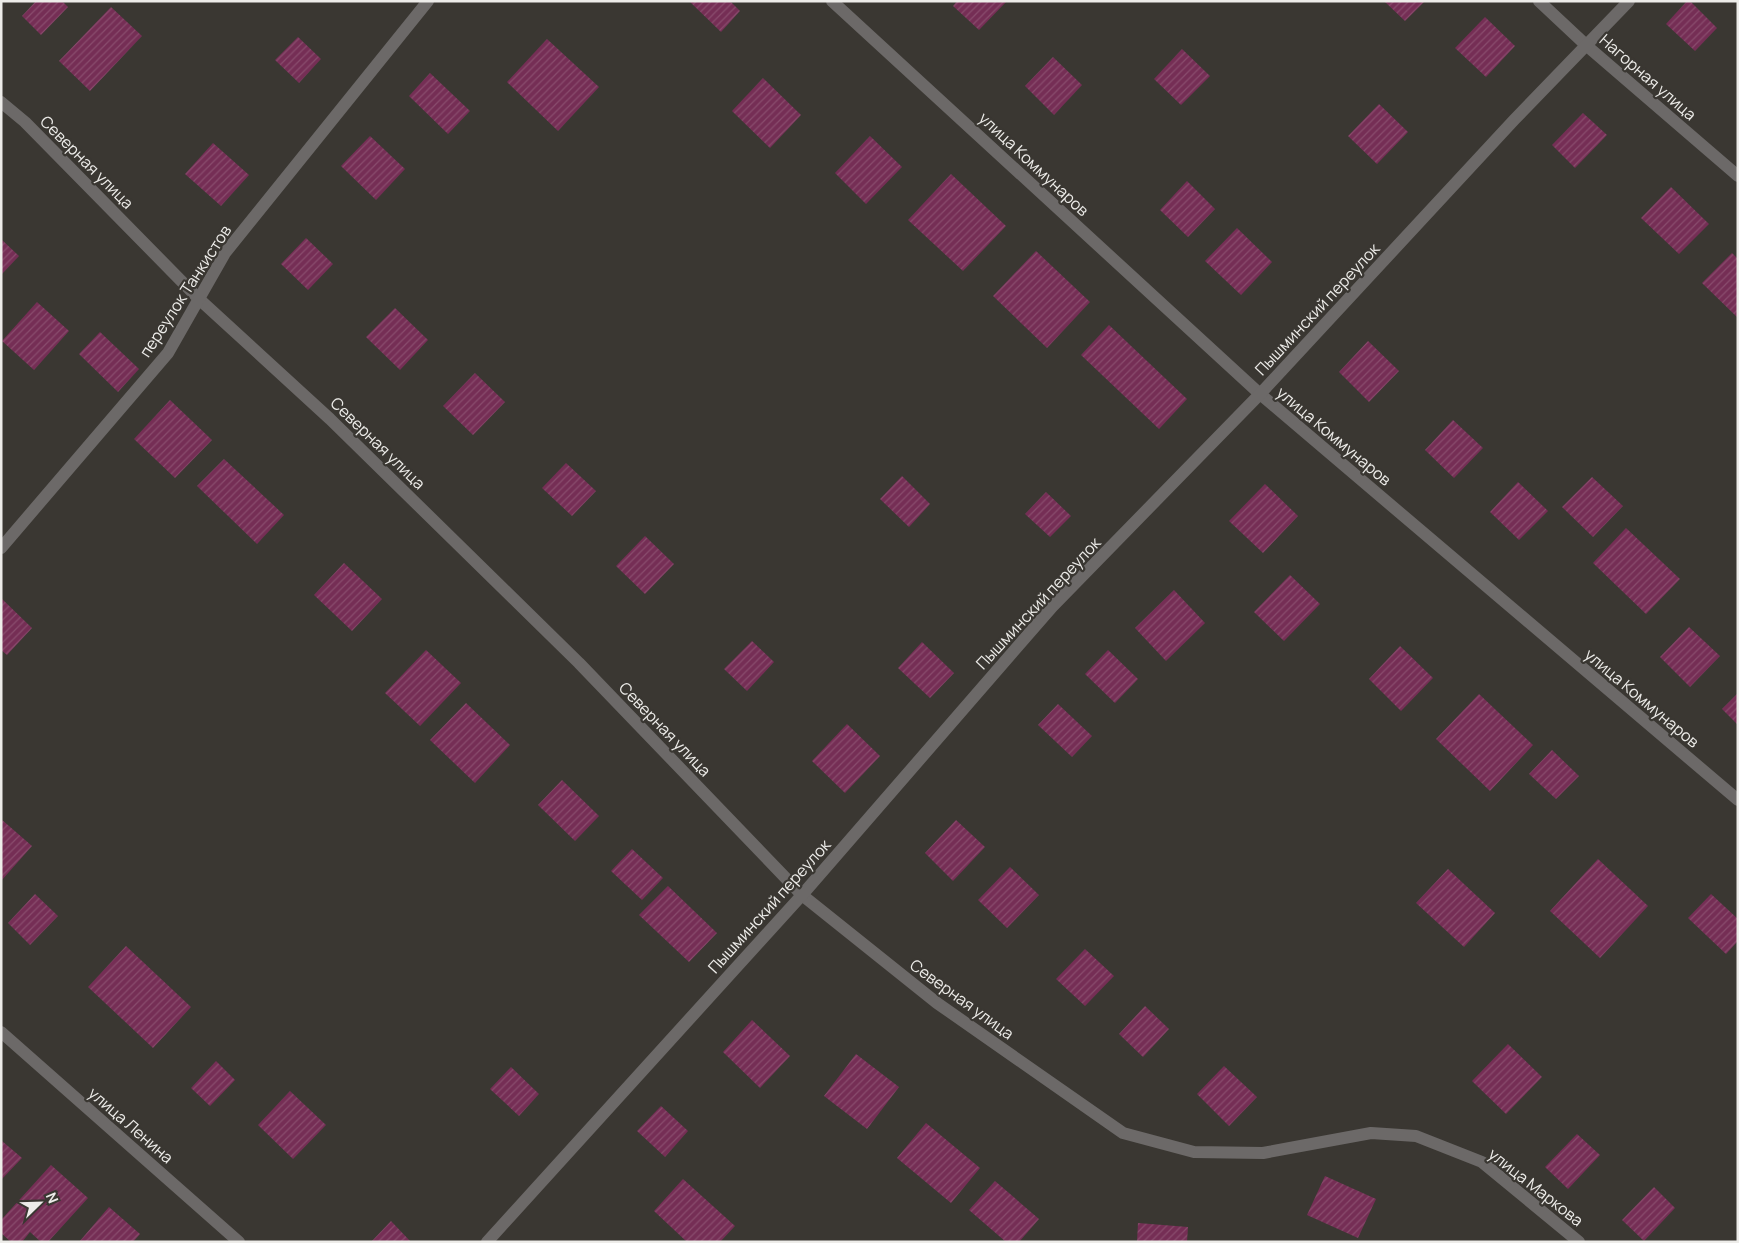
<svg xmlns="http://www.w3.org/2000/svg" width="1739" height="1243" viewBox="0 0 1739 1243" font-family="Manrope,sans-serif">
<defs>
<pattern id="building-hatch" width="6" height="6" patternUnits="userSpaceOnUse" patternTransform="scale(1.25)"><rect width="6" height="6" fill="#752e55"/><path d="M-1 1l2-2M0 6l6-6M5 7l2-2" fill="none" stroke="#894c6d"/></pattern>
</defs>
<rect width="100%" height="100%" fill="#3a3732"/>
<g fill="url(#building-hatch)">
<polygon points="36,1 62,1 68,7 41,35 22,16"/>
<polygon points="689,1 730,1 740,11 721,32"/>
<polygon points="957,1 1007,1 979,30 953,6"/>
<polygon points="1384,1 1425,1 1405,21"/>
<polygon points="1687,1 1690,1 1717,28 1695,51 1666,24"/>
<polygon points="111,7 142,36 90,91 59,61"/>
<polygon points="1485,17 1515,46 1486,77 1455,48"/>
<polygon points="298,37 321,59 299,83 275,60"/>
<polygon points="547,39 599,87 558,131 507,82"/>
<polygon points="1182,49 1210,76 1181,105 1154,79"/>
<polygon points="1053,57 1082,85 1054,115 1025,86"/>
<polygon points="430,73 470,111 448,134 409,96"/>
<polygon points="763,78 801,115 770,148 732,111"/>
<polygon points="1379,104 1408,132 1377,164 1348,136"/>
<polygon points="1583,113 1607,135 1575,168 1552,145"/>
<polygon points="370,136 405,169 376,200 341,166"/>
<polygon points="870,136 902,167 866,204 835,173"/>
<polygon points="213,143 249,175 221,206 185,174"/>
<polygon points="951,174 1006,226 963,271 908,220"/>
<polygon points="1187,181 1215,209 1188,237 1160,210"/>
<polygon points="1671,187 1709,224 1679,254 1641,218"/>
<polygon points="1237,228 1272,262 1241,295 1205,261"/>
<polygon points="306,238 333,264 308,290 281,264"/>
<polygon points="1,239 19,256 1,275"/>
<polygon points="1036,251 1090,302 1047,348 993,296"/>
<polygon points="1732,253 1738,259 1738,318 1702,283"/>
<polygon points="37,302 69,331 34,370 2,341"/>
<polygon points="395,308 428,340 400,370 366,337"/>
<polygon points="1109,325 1187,399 1159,429 1081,355"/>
<polygon points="100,332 139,369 118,392 79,354"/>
<polygon points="1368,341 1399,371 1369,402 1339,372"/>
<polygon points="475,373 505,402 473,435 443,406"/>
<polygon points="170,400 212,440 175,478 134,439"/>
<polygon points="1453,420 1483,448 1454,478 1425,450"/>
<polygon points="224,459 284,515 257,544 197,486"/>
<polygon points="566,463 596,491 572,516 542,488"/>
<polygon points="902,476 930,504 909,527 880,499"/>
<polygon points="1592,477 1623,506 1593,537 1562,507"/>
<polygon points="1518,482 1548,511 1519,540 1490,512"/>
<polygon points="1265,484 1298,516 1263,553 1229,521"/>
<polygon points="1046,492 1071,516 1050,537 1025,514"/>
<polygon points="1626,528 1680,579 1646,614 1593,563"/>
<polygon points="645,536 674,564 645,594 616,566"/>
<polygon points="344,563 382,599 352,631 314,595"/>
<polygon points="1290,575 1320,604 1284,641 1254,612"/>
<polygon points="1174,590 1205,623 1166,661 1135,628"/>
<polygon points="1,598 32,628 7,655 1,650"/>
<polygon points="1689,627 1720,656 1690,687 1660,657"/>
<polygon points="752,641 774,662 747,691 724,669"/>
<polygon points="922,642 954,673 930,698 898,668"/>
<polygon points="1400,646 1433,678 1401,711 1369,679"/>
<polygon points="426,650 461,683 420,726 385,693"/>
<polygon points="1108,650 1138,679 1115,703 1085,674"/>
<polygon points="1738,693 1738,725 1722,709"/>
<polygon points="1479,694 1533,745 1490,791 1436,739"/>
<polygon points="466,703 510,745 475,783 430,740"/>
<polygon points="1058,704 1092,736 1072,757 1038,725"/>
<polygon points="847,724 880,756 845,793 812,761"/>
<polygon points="1552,750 1579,776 1556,799 1529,774"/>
<polygon points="562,780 599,816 575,841 538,805"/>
<polygon points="1,819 32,846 1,881"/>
<polygon points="956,820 985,847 953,881 925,853"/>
<polygon points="632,849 663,878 642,900 611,871"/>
<polygon points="1598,859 1648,906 1600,958 1550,911"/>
<polygon points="1010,867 1039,895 1007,928 978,900"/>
<polygon points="1448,869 1495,913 1464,947 1416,903"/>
<polygon points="668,886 717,933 689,962 639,915"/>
<polygon points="35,894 58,916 30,945 8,923"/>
<polygon points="1711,894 1738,919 1738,941 1726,954 1688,918"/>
<polygon points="126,946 191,1007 153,1048 88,987"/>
<polygon points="1085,949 1114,976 1085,1006 1056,979"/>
<polygon points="1145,1006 1169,1029 1143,1057 1119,1034"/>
<polygon points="752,1020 790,1056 760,1088 723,1052"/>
<polygon points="1508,1044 1542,1077 1506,1114 1472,1081"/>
<polygon points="856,1054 899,1087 867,1129 824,1096"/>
<polygon points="216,1061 235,1080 210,1106 191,1088"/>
<polygon points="1224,1066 1257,1097 1229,1126 1197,1094"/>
<polygon points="511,1067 539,1094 519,1116 490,1089"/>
<polygon points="290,1091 326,1125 293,1159 258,1125"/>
<polygon points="661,1106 688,1131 665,1157 637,1131"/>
<polygon points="926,1123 980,1168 951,1203 897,1158"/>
<polygon points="1577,1134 1600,1155 1568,1189 1545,1167"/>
<polygon points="2,1141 22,1158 1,1180 1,1142"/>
<polygon points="51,1165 88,1198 48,1242 41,1242 30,1232 22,1242 11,1242 1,1233 1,1220"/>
<polygon points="1325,1176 1376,1199 1358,1238 1307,1215"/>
<polygon points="683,1179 735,1226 720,1242 687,1242 654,1211"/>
<polygon points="995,1181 1039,1219 1019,1242 1006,1242 969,1210"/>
<polygon points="1654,1187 1675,1208 1644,1241 1622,1220"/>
<polygon points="109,1207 140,1234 133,1242 79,1242"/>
<polygon points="391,1221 411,1242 371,1242"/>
<polygon points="1138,1223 1188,1227 1187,1242 1137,1242"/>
</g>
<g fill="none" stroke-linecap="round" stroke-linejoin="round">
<g stroke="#6c6968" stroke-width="12">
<polyline points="832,1 1260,394 1738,800"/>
<polyline points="1539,1 1587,46 1738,176"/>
<polyline points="1,102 25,122 199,299 330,419 579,663 802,895 937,1003 1123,1133 1194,1152 1263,1153 1371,1133 1416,1136 1482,1162 1579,1242"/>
<polyline points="1,548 168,353 225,253 428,1"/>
</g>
<g stroke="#6c6968" stroke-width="12">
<polyline points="1,1032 239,1242"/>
<polyline points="487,1242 802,895 1052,607 1260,394 1514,120 1629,1"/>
</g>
</g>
<g text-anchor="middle" stroke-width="4.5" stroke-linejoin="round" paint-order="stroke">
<g font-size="16" fill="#edece9" stroke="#3a3732">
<text transform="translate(1648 77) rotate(41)" y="6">Нагорная улица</text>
<text transform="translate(87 162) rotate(45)" y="6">Северная улица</text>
<text transform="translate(1034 164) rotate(43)" y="6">улица Коммунаров</text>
<text transform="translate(185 291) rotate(-57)" y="6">переулок Танкистов</text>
<text transform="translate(1317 309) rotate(-47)" y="6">Пышминский переулок</text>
<text transform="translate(1334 436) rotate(40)" y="6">улица Коммунаров</text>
<text transform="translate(378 443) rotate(44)" y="6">Северная улица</text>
<text transform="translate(1038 603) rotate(-47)" y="6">Пышминский переулок</text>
<text transform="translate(1642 698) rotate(40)" y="6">улица Коммунаров</text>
<text transform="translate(665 729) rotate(46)" y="6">Северная улица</text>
<text transform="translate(769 906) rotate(-48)" y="6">Пышминский переулок</text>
<text transform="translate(962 999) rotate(36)" y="6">Северная улица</text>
<text transform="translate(131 1125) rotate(41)" y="6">улица Ленина</text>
<text transform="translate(1536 1187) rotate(38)" y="6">улица Маркова</text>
</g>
</g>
<rect width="1739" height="1243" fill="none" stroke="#edece9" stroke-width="5"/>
<g transform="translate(40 1203) rotate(67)" stroke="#3a3732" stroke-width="4" paint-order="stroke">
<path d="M0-4L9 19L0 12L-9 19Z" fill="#edece9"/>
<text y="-8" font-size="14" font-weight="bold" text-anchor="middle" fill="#edece9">N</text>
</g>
</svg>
